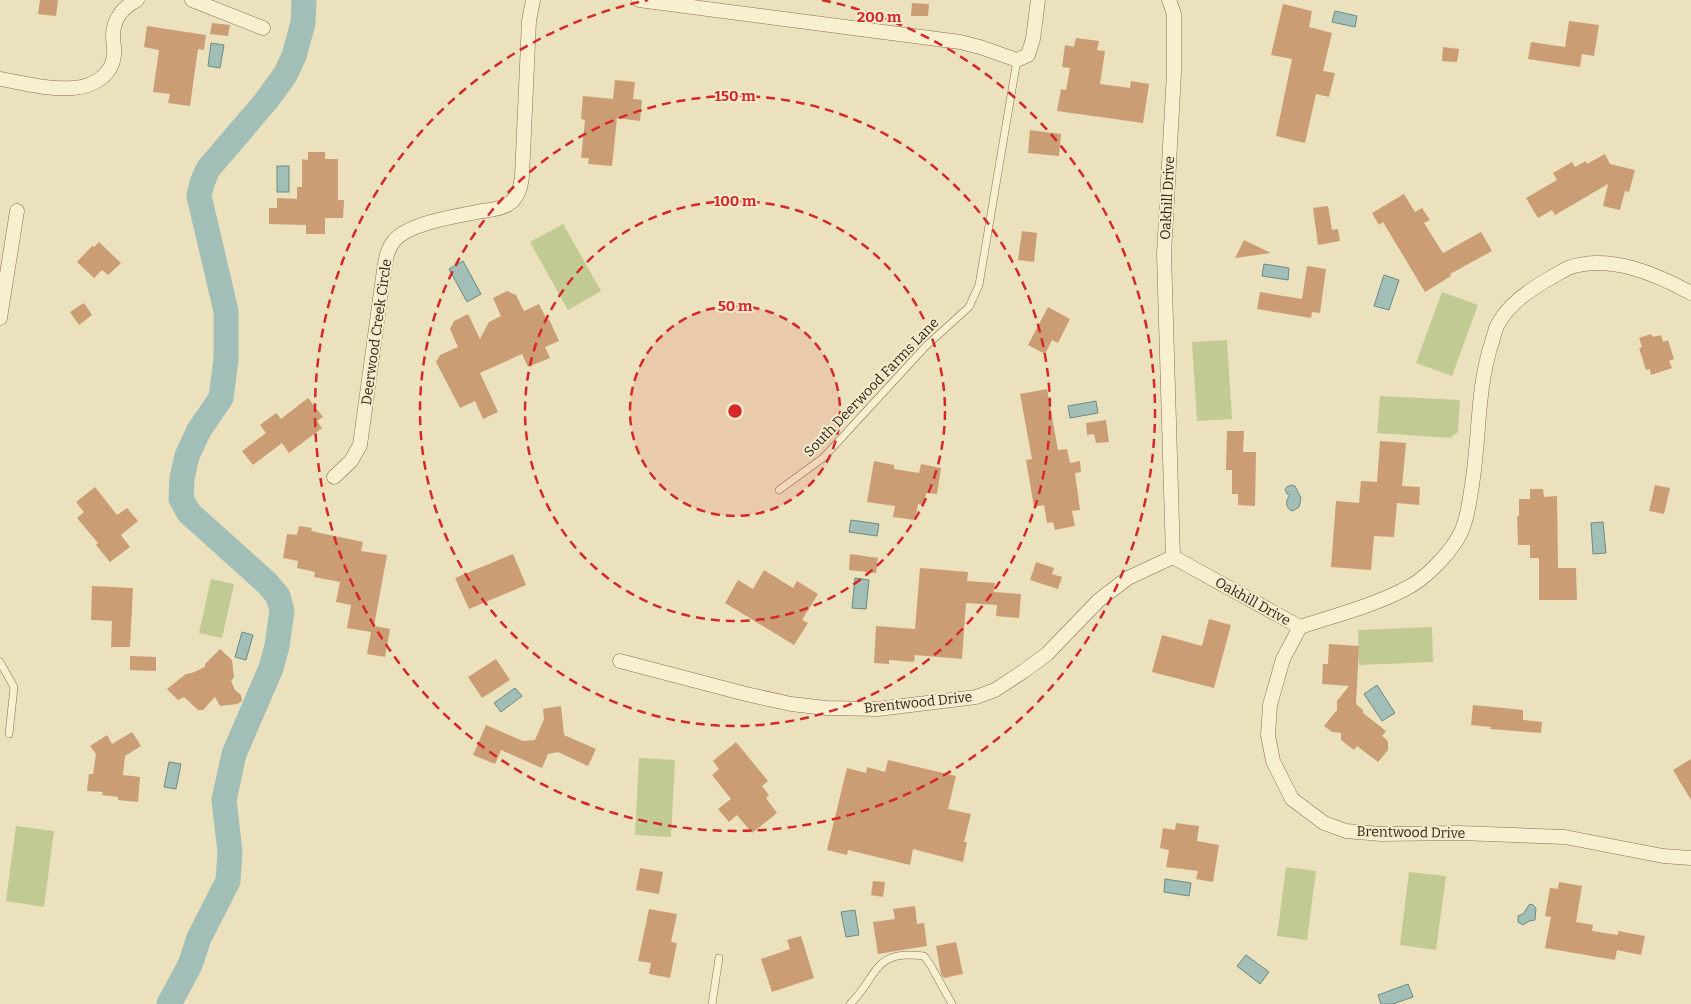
<svg xmlns="http://www.w3.org/2000/svg" width="1691" height="1004" viewBox="0 0 1691 1004" font-family="Bitter,serif">
<rect width="100%" height="100%" fill="#ece1bd"/>
<g fill="#c0ca92">
<polygon points="563,224 601,291 568,310 530,242"/>
<polygon points="1442,292 1478,305 1452,376 1416,363"/>
<polygon points="1227,340 1232,419 1197,421 1192,342"/>
<polygon points="1380,396 1460,400 1458,432 1450,438 1377,433"/>
<polygon points="211,579 234,584 222,638 199,633"/>
<polygon points="1432,627 1433,662 1359,665 1358,630"/>
<polygon points="639,758 675,760 671,837 635,835"/>
<polygon points="16,826 54,831 44,907 6,901"/>
<polygon points="1286,867 1316,871 1307,940 1277,936"/>
<polygon points="1409,872 1446,876 1436,950 1400,945"/>
</g>
<g fill="#a1beb7" stroke="#698b84">
<polygon points="1335,11 1357,16 1355,27 1332,22"/>
<polygon points="211,43 224,45 220,68 208,66"/>
<rect x="277" y="166" width="12" height="26"/>
<polygon points="463,261 481,294 467,302 449,269"/>
<polygon points="1264,264 1289,268 1288,280 1262,276"/>
<polygon points="1384,275 1399,280 1389,310 1374,306"/>
<polygon points="1096,401 1098,413 1070,418 1068,406"/>
<path d="M 1291,485 L 1295,486 L 1301,498 L 1299,507 L 1293,511 L 1290,510 C 1285,505 1286,500 1290,495 L 1287,494 L 1285,489 L 1287,487 Z"/>
<polygon points="851,520 879,524 877,536 849,532"/>
<polygon points="1603,522 1606,553 1593,554 1591,523"/>
<polygon points="855,578 869,580 866,609 852,608"/>
<polygon points="242,632 253,635 246,660 235,657"/>
<polygon points="1377,685 1395,713 1382,721 1364,694"/>
<polygon points="515,688 522,696 501,712 494,703"/>
<polygon points="169,762 181,764 176,789 164,787"/>
<polygon points="1165,879 1191,883 1189,896 1164,892"/>
<polygon points="1532,904 1536,908 1535,920 1529,921 1523,925 1518,922 1518,916 1523,914 1529,905"/>
<polygon points="855,910 859,935 846,937 841,912"/>
<polygon points="1246,955 1269,972 1260,984 1237,966"/>
<polygon points="1408,984 1413,997 1393,1004 1381,1004 1378,995"/>
</g>
<g fill="none" stroke-linecap="round" stroke-linejoin="round">
<polyline stroke="#a1beb7" stroke-width="25" points="169,1004 190,965 199,938 228,881 230,852 224,800 234,754 271,668 277,646 282,611 278,596 267,583 189,513 181,499 182,478 187,456 199,430 221,398 226,359 226,311 199,196 202,183 208,169 266,101 285,75 294,56 303,23 304,0"/>
</g>
<g fill="#ca9d74">
<polygon points="40,0 58,0 56,16 38,14"/>
<polygon points="912,3 929,4 928,16 911,16"/>
<polygon points="1283,4 1312,11 1309,27 1332,33 1323,71 1335,73 1329,97 1316,94 1305,143 1276,136 1292,59 1271,55"/>
<polygon points="1569,21 1599,25 1594,56 1582,54 1580,67 1528,59 1531,42 1565,47"/>
<polygon points="212,23 230,25 228,36 210,34"/>
<polygon points="147,26 206,35 204,50 198,49 190,106 168,103 170,94 153,92 159,50 144,47"/>
<polygon points="1076,38 1099,41 1097,50 1105,51 1100,84 1130,88 1131,81 1149,84 1143,123 1057,111 1061,89 1066,90 1070,68 1062,67 1065,45 1074,47"/>
<polygon points="1443,47 1459,49 1457,62 1442,61"/>
<polygon points="615,80 635,82 633,99 642,100 640,121 617,118 612,166 588,164 589,158 581,158 585,120 581,119 583,96 613,99"/>
<polygon points="1030,130 1061,134 1059,156 1028,153"/>
<polygon points="308,152 325,152 325,159 338,159 338,200 344,200 343,218 325,218 325,234 306,234 306,225 269,224 269,208 277,208 277,198 297,199 297,187 302,187 302,159 308,160"/>
<polygon points="1605,154 1610,164 1635,170 1629,192 1625,191 1620,210 1603,206 1608,184 1555,215 1552,210 1538,218 1526,198 1557,180 1553,173 1572,162 1575,167 1586,161 1587,164"/>
<polygon points="1404,194 1415,212 1422,208 1430,220 1424,223 1443,253 1481,232 1492,251 1450,274 1451,276 1425,292 1383,222 1379,225 1372,213"/>
<polygon points="1328,206 1332,230 1338,229 1340,241 1318,245 1313,208"/>
<polygon points="1022,231 1037,233 1034,262 1018,260"/>
<polygon points="1244,240 1271,253 1235,258"/>
<polygon points="99,242 121,263 108,275 102,270 94,278 77,262 92,246 94,247"/>
<polygon points="1307,266 1326,269 1320,313 1312,312 1311,318 1257,309 1260,292 1302,299"/>
<polygon points="507,291 516,295 524,311 539,304 547,320 549,319 559,341 545,347 550,358 528,367 522,354 480,373 498,412 483,419 475,401 460,408 436,362 440,355 458,347 450,329 454,321 468,314 480,339 489,322 501,316 493,298"/>
<polygon points="84,303 92,315 79,325 70,312"/>
<polygon points="1048,307 1070,319 1058,343 1052,340 1045,354 1028,345"/>
<polygon points="1651,334 1653,337 1661,335 1663,342 1668,340 1674,359 1669,361 1672,368 1651,375 1650,369 1646,370 1639,348 1642,347 1639,338"/>
<polygon points="1047,389 1058,450 1067,449 1070,463 1080,461 1081,472 1075,473 1080,510 1072,511 1075,526 1055,530 1053,522 1047,523 1044,505 1034,507 1026,460 1032,459 1020,394"/>
<polygon points="308,398 323,417 317,421 322,428 289,453 282,443 253,465 242,451 266,433 260,425 276,413 281,419"/>
<polygon points="1106,420 1109,442 1096,443 1094,434 1087,435 1086,423"/>
<polygon points="1227,431 1244,431 1243,452 1256,452 1255,506 1238,505 1238,494 1232,494 1232,470 1226,470"/>
<polygon points="1380,441 1406,443 1402,486 1420,487 1419,505 1397,503 1394,537 1374,536 1371,570 1331,567 1336,501 1359,503 1361,481 1377,482"/>
<polygon points="874,461 894,465 894,469 919,473 921,464 941,468 937,494 926,493 924,505 918,504 915,520 893,517 895,506 867,502"/>
<polygon points="1655,485 1670,488 1664,514 1649,511"/>
<polygon points="95,487 117,515 127,508 138,521 121,535 130,547 110,562 96,545 98,543 77,518 84,512 76,502"/>
<polygon points="1530,489 1543,489 1544,497 1557,496 1558,568 1576,568 1577,600 1539,600 1539,558 1530,558 1530,545 1518,545 1517,517 1519,516 1519,499 1530,499"/>
<polygon points="299,526 312,528 311,531 363,542 361,551 387,555 374,626 390,629 385,657 367,654 371,632 347,628 351,605 336,602 340,582 314,577 315,572 297,568 298,561 283,558 287,534 297,535"/>
<polygon points="513,554 526,585 469,609 455,578"/>
<polygon points="850,554 878,558 876,573 849,570"/>
<polygon points="1036,562 1054,568 1052,574 1062,577 1058,589 1030,580"/>
<polygon points="920,568 968,572 967,581 995,583 994,592 1021,594 1019,618 996,616 997,605 966,603 962,659 915,655 914,662 889,660 889,664 874,663 876,626 915,629"/>
<polygon points="764,570 793,588 797,581 818,594 802,620 808,623 794,645 725,603 738,580 753,589"/>
<polygon points="92,586 133,588 130,647 111,647 112,621 91,620"/>
<polygon points="1209,619 1231,625 1214,688 1152,672 1162,635 1202,646"/>
<polygon points="1329,644 1359,646 1356,704 1363,710 1363,713 1386,731 1382,736 1388,741 1388,750 1378,762 1357,746 1354,750 1341,740 1341,733 1332,732 1324,726 1337,710 1337,701 1349,686 1322,684 1323,664 1328,664"/>
<polygon points="220,649 232,660 234,677 231,681 235,690 241,695 242,701 237,704 220,706 215,697 203,710 198,710 184,697 178,700 167,689 186,674 192,673 205,667 205,664"/>
<polygon points="130,656 156,657 156,671 130,670"/>
<polygon points="496,659 510,680 482,698 468,677"/>
<polygon points="1473,705 1523,710 1523,720 1542,722 1541,733 1490,729 1491,727 1471,725"/>
<polygon points="561,706 564,735 596,749 588,766 558,752 548,754 542,768 501,750 495,764 473,755 486,725 523,741 535,740 544,719 543,709"/>
<polygon points="132,732 141,746 125,756 123,775 140,777 138,802 118,800 118,797 102,795 103,792 87,791 89,774 93,774 96,754 90,746 107,735 112,744"/>
<polygon points="736,742 768,781 762,786 769,795 766,798 777,813 752,833 737,815 729,822 718,809 731,799 712,775 719,769 713,761"/>
<polygon points="1691,759 1691,800 1673,770"/>
<polygon points="888,760 956,776 948,809 971,814 964,842 967,842 963,862 913,849 910,865 848,850 847,855 827,850 847,768 866,773 867,767 885,772"/>
<polygon points="1176,823 1199,826 1197,841 1219,845 1213,882 1196,879 1198,871 1166,867 1169,850 1160,848 1163,828 1175,830"/>
<polygon points="640,868 663,872 659,894 636,890"/>
<polygon points="873,881 885,882 883,897 871,895"/>
<polygon points="1559,882 1582,886 1576,922 1593,925 1592,931 1618,935 1618,931 1645,936 1641,955 1617,950 1615,960 1545,948 1551,917 1545,916 1550,888 1558,889"/>
<polygon points="915,906 917,924 924,923 927,946 878,954 873,922 895,919 893,909"/>
<polygon points="649,909 677,914 671,942 677,943 670,978 649,974 651,963 638,961"/>
<polygon points="801,936 814,978 772,992 761,959 790,949 787,940"/>
<polygon points="956,942 963,974 944,978 941,974 936,946"/>
</g>
<g fill="none" stroke-linecap="round" stroke-linejoin="round">
<defs>
<g id="service">
<polyline points="779,490 823,458 926,346 969,307 979,285 1017,60"/>
<polyline points="0,662 14,687 9,734"/>
<polyline points="712,1004 719,958"/>
<path d="M 850,1004 C 879,976 872,949 924,956 L 931,966 L 952,1004"/>
</g>
<g id="minor">
<polyline points="192,0 263,28"/>
<polyline points="639,0 960,42 980,47 1017,60 1028,55 1033,39 1038,0"/>
<polyline points="1169,0 1174,14 1174,73 1164,254 1173,557"/>
<path d="M 0,79 C 23,83 49,90 73,88 C 92,87 112,76 114,55 C 115,49 113,42 113,36 C 113,19 123,7 137,0"/>
<polyline points="0,318 17,211"/>
<path d="M 334,477 L 351,461 L 360,445 L 384,270 C 386,259 387,249 394,241 C 407,224 455,216 477,212 C 486,210 498,210 507,205 C 518,199 521,187 522,176 L 529,21 L 533,0"/>
<path d="M 1173,557 L 1300,627 C 1336,615 1373,606 1407,588 C 1425,579 1447,556 1458,538 C 1466,525 1469,506 1471,491 C 1480,442 1476,390 1492,342 C 1494,336 1495,329 1498,324 C 1509,303 1532,288 1552,277 C 1557,274 1563,271 1568,268 C 1608,253 1656,274 1691,293"/>
<polyline points="1300,627 1283,659 1270,705 1268,735 1273,761 1292,799 1324,823 1346,831 1381,834 1460,833 1565,837 1663,856 1691,858"/>
<polyline points="620,661 746,694 791,704 826,708 878,709 976,697 995,690 1024,671 1047,654 1099,600 1128,578 1173,557"/>
</g>
</defs>
<use href="#service" stroke="#847157" stroke-width="8"/>
<use href="#minor" stroke="#847157" stroke-width="15"/>
<use href="#service" stroke="#f8eed0" stroke-width="7"/>
<use href="#minor" stroke="#f8eed0" stroke-width="14"/>
</g>
<circle cx="735" cy="411" r="105" fill="#d62828" fill-opacity=".12"/>
<g fill="none" stroke="#d62828" stroke-width="2.5" stroke-dasharray="9 6">
<circle cx="735" cy="411" r="105"/>
<circle cx="735" cy="411" r="210"/>
<circle cx="735" cy="411" r="315"/>
<path d="M822 0A420 420 0 1 1 648 0"/>
</g>
<g text-anchor="middle" stroke-width="4" stroke-linejoin="round" paint-order="stroke">
<g font-size="14" fill="#33281b" stroke="#f4ebcd">
<text transform="translate(1167 198) rotate(-87)" y="5">Oakhill Drive</text>
<text transform="translate(376 332) rotate(-82)" y="5">Deerwood Creek Circle</text>
<text transform="translate(871 387) rotate(-46)" y="5">South Deerwood Farms Lane</text>
<text transform="translate(1253 601) rotate(29)" y="5">Oakhill Drive</text>
<text transform="translate(918 702) rotate(-6)" y="5">Brentwood Drive</text>
<text transform="translate(1411 832) rotate(1)" y="5">Brentwood Drive</text>
</g>
</g>
<circle cx="735" cy="411" r="8" fill="#d62828" stroke="#f4ebcd" stroke-width="2.5"/>
<g font-size="15" text-anchor="middle" font-weight="bold" fill="#d62828" stroke="#f4ebcd" stroke-width="4" stroke-linejoin="round" paint-order="stroke">
<text x="879" y="22">200 m</text>
<text x="735" y="101">150 m</text>
<text x="735" y="206">100 m</text>
<text x="735" y="311">50 m</text>
</g>
</svg>
